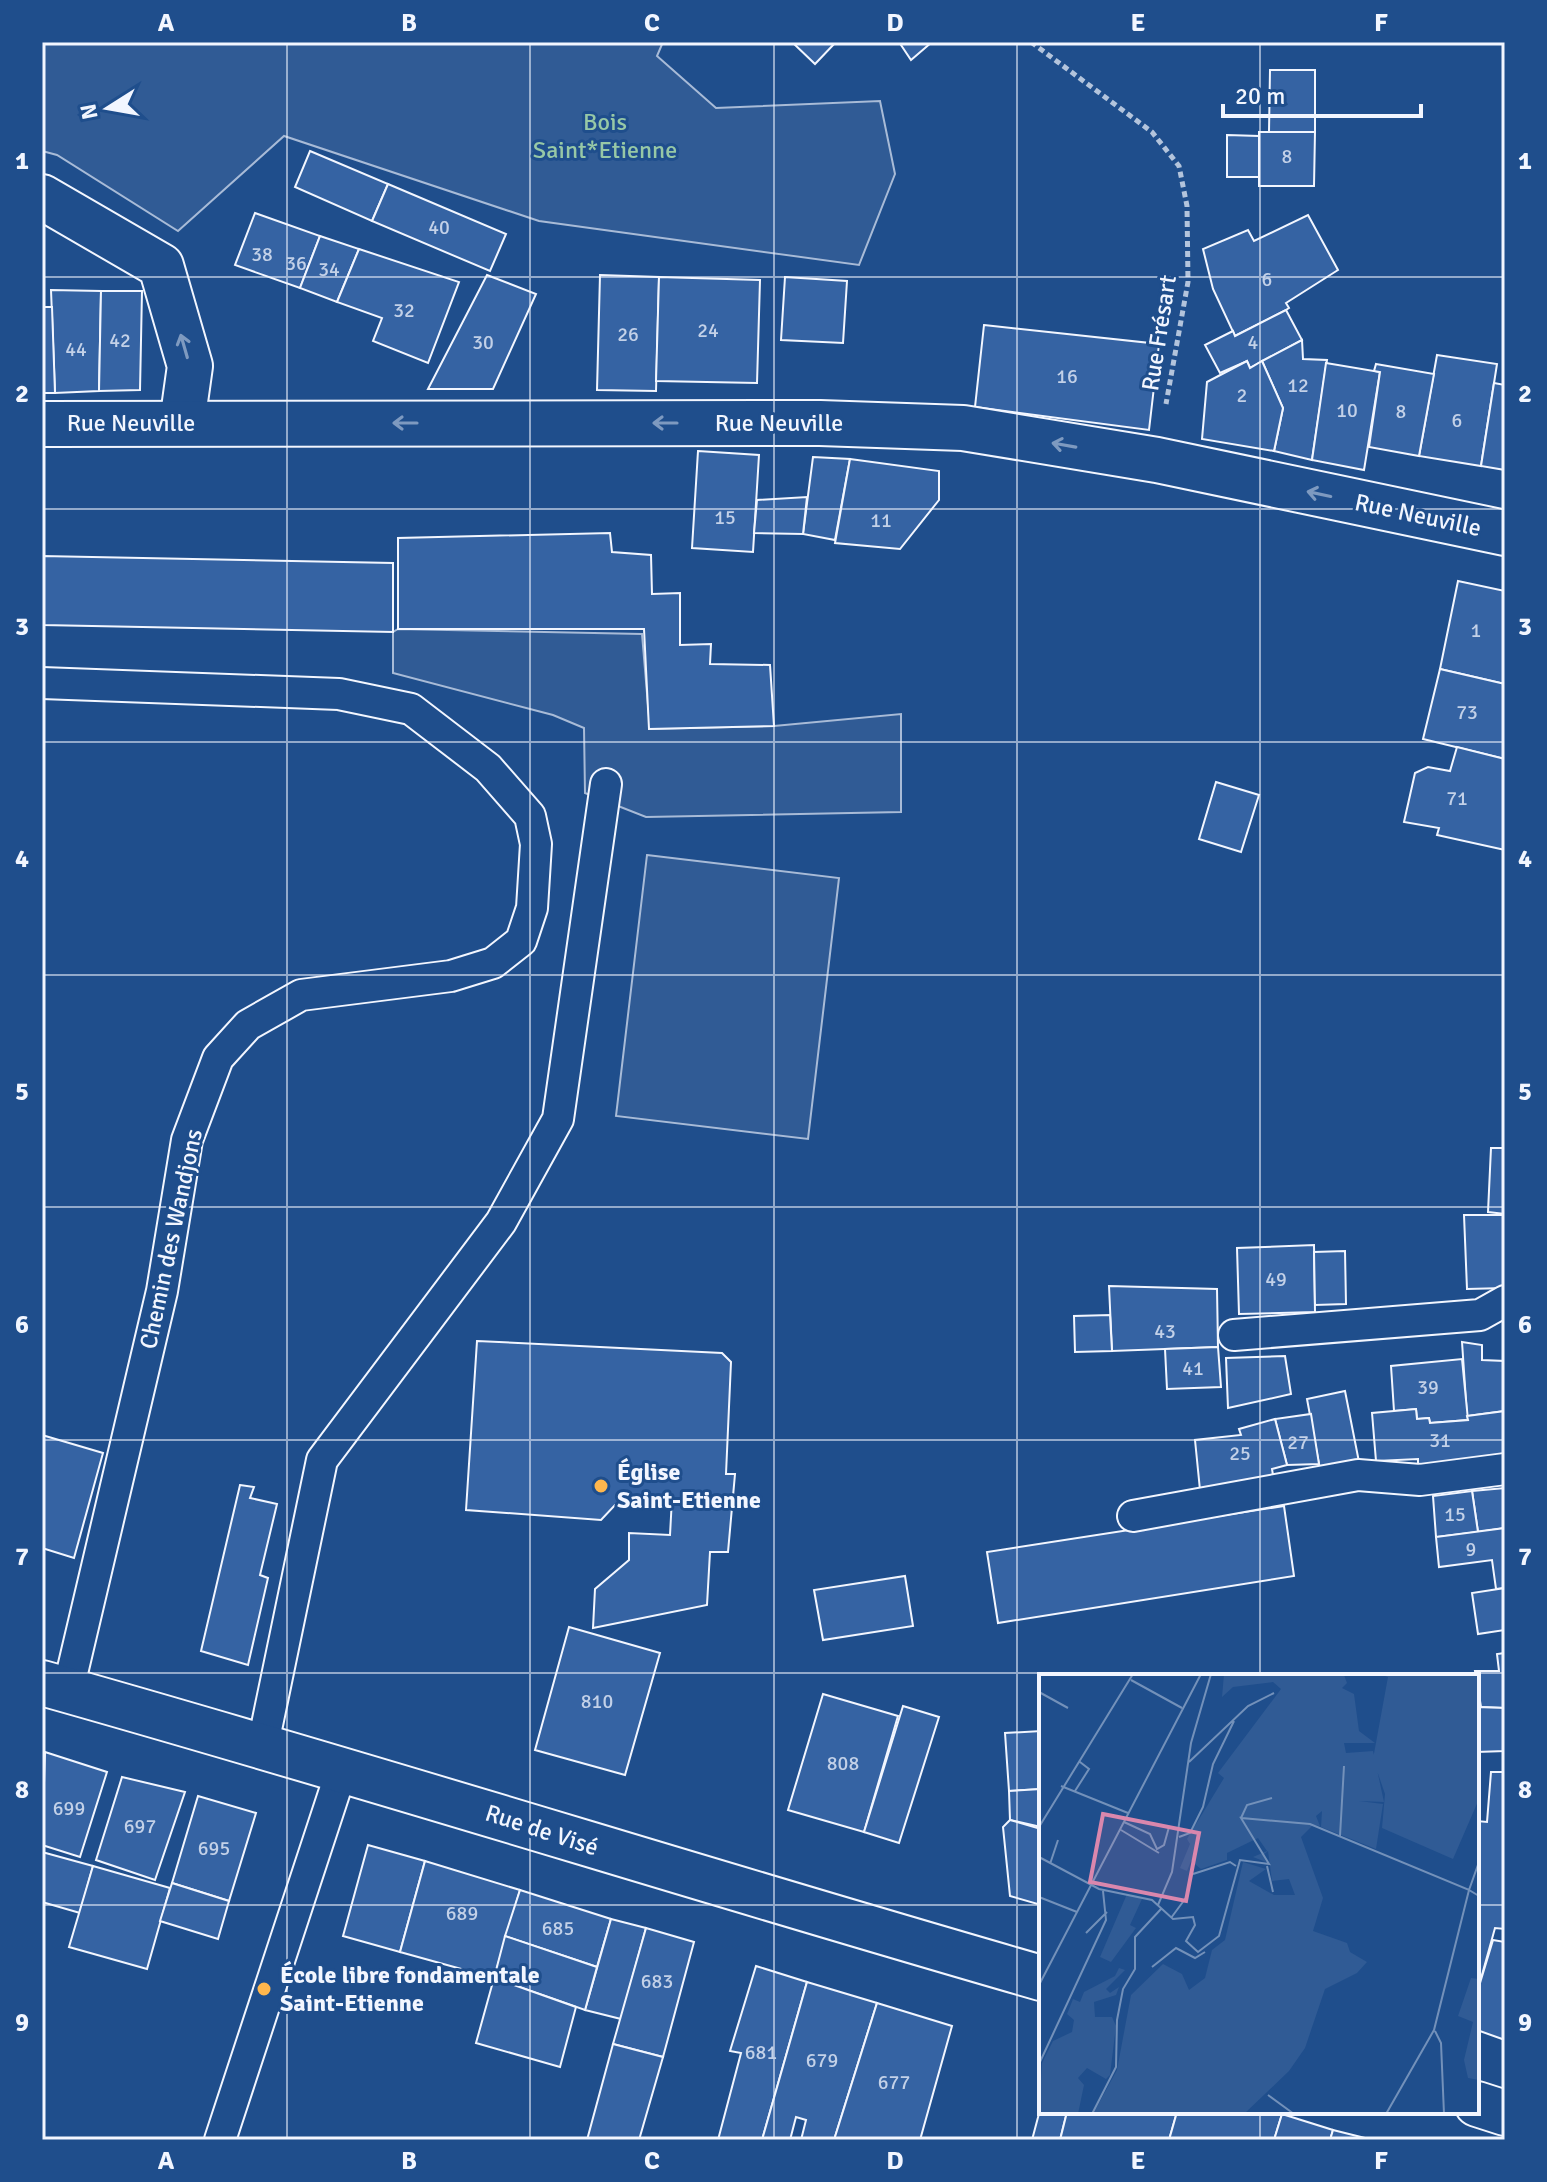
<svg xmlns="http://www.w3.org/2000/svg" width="1547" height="2182" viewBox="0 0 1547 2182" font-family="Signika,sans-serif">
<rect width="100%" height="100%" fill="#1f4e8c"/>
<g fill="#305b95" stroke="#a8bbd7" stroke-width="2">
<polygon points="42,42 663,42 657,56 716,108 880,101 895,174 859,265 539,221 284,136 178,231 57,155 42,151"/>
<polygon points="398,629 642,634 650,729 774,726 901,714 901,812 646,817 585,793 584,728 553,715 393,673 393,632"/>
<polygon points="647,855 839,878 808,1139 616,1116"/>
</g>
<g fill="#3563a3" stroke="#f2f6ff" stroke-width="2">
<polygon points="792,42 836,42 815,64"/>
<polygon points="899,42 932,42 911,60"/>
<polygon points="1270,70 1315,70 1315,132 1269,132"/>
<polygon points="1259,132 1315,132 1314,186 1259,186"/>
<polygon points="1227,135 1259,136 1259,177 1227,177"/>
<polygon points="310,151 388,184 372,221 295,187"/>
<polygon points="388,184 506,234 490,271 372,221"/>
<polygon points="255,213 320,236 300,288 235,265"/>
<polygon points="1308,215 1338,270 1286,303 1289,308 1286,310 1235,336 1213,289 1203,249 1248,230 1254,241"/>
<polygon points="320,236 359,249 337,302 300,288"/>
<polygon points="359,249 459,282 428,363 373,341 382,318 337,302"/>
<polygon points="487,275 536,294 493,389 428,389"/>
<polygon points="600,275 659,277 656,391 597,390"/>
<polygon points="659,277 760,280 757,383 656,381"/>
<polygon points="785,277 847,281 843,343 781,340"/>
<polygon points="51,290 101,291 99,391 55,393"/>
<polygon points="101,291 142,291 140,390 99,391"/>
<polygon points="42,307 52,307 55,393 42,393"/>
<polygon points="1286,310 1302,340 1250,368 1247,361 1220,373 1205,345 1233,331 1235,336"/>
<polygon points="984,325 1159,344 1149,430 975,407"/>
<polygon points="1302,340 1303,359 1327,360 1312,460 1274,451 1283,408 1262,361"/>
<polygon points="1437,355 1497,364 1481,466 1419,456"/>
<polygon points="1247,361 1250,368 1262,361 1283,408 1274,451 1202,439 1207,382"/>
<polygon points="1326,363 1380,372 1364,470 1312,460"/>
<polygon points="1376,364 1434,374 1419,456 1369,447 1380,372 1374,371"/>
<polygon points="1494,383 1505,385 1505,470 1481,466"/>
<polygon points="698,451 759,455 753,552 692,548"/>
<polygon points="813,457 850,459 835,540 803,534"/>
<polygon points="850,459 939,471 939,500 900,549 835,543"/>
<polygon points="807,497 803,534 754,533 757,500"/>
<polygon points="610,533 612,552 651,555 652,594 680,593 680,645 711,644 710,664 770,665 774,726 649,729 644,629 398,629 398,538"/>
<polygon points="42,556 393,563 393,632 42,625"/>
<polygon points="1458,581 1505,591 1505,684 1440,669"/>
<polygon points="1440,669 1505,684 1505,759 1423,739"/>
<polygon points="1457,747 1505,759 1505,850 1437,835 1439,828 1404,822 1415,773 1428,767 1450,771"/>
<polygon points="1216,782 1259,795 1241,852 1199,839"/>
<polygon points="1491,1148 1505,1148 1505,1214 1488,1212"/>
<polygon points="1464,1215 1505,1215 1505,1288 1467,1289"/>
<polygon points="1314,1245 1315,1312 1239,1314 1237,1248"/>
<polygon points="1345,1251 1346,1304 1315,1305 1314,1252"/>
<polygon points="1109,1286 1217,1289 1218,1347 1112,1351"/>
<polygon points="1110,1315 1112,1351 1075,1352 1074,1316"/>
<polygon points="477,1341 722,1353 731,1362 726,1474 735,1474 728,1552 710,1552 707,1605 593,1628 595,1589 629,1560 629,1533 670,1535 672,1498 659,1497 658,1507 615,1505 601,1520 466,1510"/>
<polygon points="1462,1342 1482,1345 1482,1360 1505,1361 1505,1411 1467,1416"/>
<polygon points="1218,1347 1221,1387 1167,1389 1165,1349"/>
<polygon points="1285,1356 1291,1394 1228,1408 1226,1358"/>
<polygon points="1462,1359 1468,1420 1430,1423 1429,1418 1417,1419 1416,1409 1394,1411 1391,1366"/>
<polygon points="1345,1391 1360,1467 1321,1475 1307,1399"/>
<polygon points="1416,1409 1417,1419 1429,1418 1430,1423 1468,1420 1467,1416 1505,1411 1505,1457 1418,1466 1418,1459 1376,1461 1372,1413"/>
<polygon points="1311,1414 1319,1464 1287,1465 1275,1419"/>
<polygon points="1275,1419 1287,1465 1272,1469 1274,1481 1200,1490 1195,1440 1241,1435 1239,1429"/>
<polygon points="42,1435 103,1453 74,1558 42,1548"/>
<polygon points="240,1485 254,1487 250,1498 277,1504 260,1575 268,1578 248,1665 201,1651"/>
<polygon points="1505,1488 1505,1528 1478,1532 1472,1491"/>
<polygon points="1472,1491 1478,1532 1436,1537 1433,1496"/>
<polygon points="1284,1506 1294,1576 998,1623 987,1552"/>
<polygon points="1505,1528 1505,1588 1496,1589 1492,1560 1439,1567 1436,1537"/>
<polygon points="905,1576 913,1626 823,1640 814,1590"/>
<polygon points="1505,1588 1505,1630 1478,1634 1472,1593"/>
<polygon points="569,1627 660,1653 625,1775 535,1750"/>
<polygon points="1505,1653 1505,1708 1481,1707 1475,1671 1499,1671 1497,1654"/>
<polygon points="823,1694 898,1716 864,1832 788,1810"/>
<polygon points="903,1706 939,1717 899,1843 864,1832"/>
<polygon points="1477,1707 1505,1708 1505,1751 1477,1752"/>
<polygon points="1041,1731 1041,1789 1009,1791 1005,1733"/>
<polygon points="45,1752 107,1772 80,1857 42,1845"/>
<polygon points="1491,1772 1505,1772 1505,1929 1495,1928 1477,1993 1477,1821 1487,1822"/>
<polygon points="122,1777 185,1792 155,1880 96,1860"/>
<polygon points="1041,1789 1041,1827 1010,1820 1009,1791"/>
<polygon points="198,1796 256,1813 229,1901 172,1883"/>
<polygon points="1010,1820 1041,1829 1041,1905 1010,1896 1003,1827"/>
<polygon points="368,1845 425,1861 400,1952 343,1936"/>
<polygon points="42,1852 93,1866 80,1913 42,1902"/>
<polygon points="425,1861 520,1890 494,1978 400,1952"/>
<polygon points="93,1866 170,1888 147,1969 69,1947"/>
<polygon points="172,1883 229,1901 218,1939 160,1921"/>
<polygon points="520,1890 611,1919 597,1967 505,1936"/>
<polygon points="611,1919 646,1928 621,2019 585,2010"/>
<polygon points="646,1928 694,1942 663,2057 613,2044"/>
<polygon points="505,1936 597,1967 585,2010 494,1978"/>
<polygon points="1493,1940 1505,1942 1505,2040 1477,2030 1477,1993"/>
<polygon points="756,1966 807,1982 762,2140 718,2140 741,2053 730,2051"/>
<polygon points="494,1978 576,2007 560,2067 476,2043"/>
<polygon points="807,1982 877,2003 834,2140 801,2140 806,2120 796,2117 790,2140 762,2140"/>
<polygon points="877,2003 952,2026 920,2140 834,2140"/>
<polygon points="613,2044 663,2057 639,2140 587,2140"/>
<polygon points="1041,2106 1041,2112 1067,2112 1060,2140 1032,2140"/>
<polygon points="1067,2112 1177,2112 1169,2140 1060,2140"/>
<polygon points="1177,2112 1273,2112 1282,2114 1274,2140 1169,2140"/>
<polygon points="1282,2114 1333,2130 1330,2140 1274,2140"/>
<polygon points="1333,2130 1373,2140 1330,2140"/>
</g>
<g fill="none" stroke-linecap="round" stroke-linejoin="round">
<defs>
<g id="lane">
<polyline points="42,683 339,694 411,709 488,768 530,816 536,844 532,908 521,941 493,963 451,976 301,995 248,1025 218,1058 187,1140 162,1291 68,1690"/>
<polyline points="1234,1335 1480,1315 1505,1301"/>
<polyline points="1133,1516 1358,1475 1420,1480 1505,1469"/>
<polyline points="263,1744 322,1460 501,1222 558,1119 606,784"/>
<polyline points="220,2140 342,1769"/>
</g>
<g id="street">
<polyline points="42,197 161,266 190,366 182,423"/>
<polyline points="42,424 820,423 963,428 1157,460 1505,533"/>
</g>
<g id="secondary">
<path d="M 42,1683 C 376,1777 707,1882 1041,1978"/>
<polyline points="1477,2104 1505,2113"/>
</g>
</defs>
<use href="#lane" stroke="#f2f6ff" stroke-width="34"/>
<use href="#street" stroke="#f2f6ff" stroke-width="48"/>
<use href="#secondary" stroke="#f2f6ff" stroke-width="48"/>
<polyline stroke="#b3c4dc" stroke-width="5" stroke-dasharray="6 4" stroke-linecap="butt" points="1031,42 1152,132 1179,166 1187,206 1188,282 1166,404"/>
<use href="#lane" stroke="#1f4e8c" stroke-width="30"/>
<use href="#street" stroke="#1f4e8c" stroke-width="44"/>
<use href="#secondary" stroke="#1f4e8c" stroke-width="44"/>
</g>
<defs><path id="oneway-shaft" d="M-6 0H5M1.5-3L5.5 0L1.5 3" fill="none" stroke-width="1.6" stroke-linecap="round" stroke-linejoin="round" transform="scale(2)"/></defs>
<g stroke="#7e9ac0">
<use href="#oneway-shaft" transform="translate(184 346) rotate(-106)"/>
<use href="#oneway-shaft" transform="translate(405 423) rotate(-180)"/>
<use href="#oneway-shaft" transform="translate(665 423) rotate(-180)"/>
<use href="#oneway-shaft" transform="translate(1064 445) rotate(-170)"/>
<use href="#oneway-shaft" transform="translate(1319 494) rotate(-168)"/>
</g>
<path fill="none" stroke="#f2f6ff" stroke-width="2" stroke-opacity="0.55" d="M 287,42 L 287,2140M 530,42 L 530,2140M 774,42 L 774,2140M 1017,42 L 1017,2140M 1260,42 L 1260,1676M 42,277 L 1505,277M 42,509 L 1505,509M 42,742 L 1505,742M 42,975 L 1505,975M 42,1207 L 1505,1207M 42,1440 L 1505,1440M 42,1673 L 1505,1673M 42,1905 L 1041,1905M 1477,1905 L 1505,1905M 1260,2112 L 1260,2140"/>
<g fill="#ffb74d" stroke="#1f4e8c" stroke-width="3">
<circle cx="601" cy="1486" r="8"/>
<circle cx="264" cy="1989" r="8"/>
</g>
<g text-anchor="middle" stroke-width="6" stroke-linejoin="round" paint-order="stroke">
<g font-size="20" fill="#c3d1e8">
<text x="1287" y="163">8</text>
<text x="439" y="234">40</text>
<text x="262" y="261">38</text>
<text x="296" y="270">36</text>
<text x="329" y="276">34</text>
<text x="1267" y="286">6</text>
<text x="404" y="317">32</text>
<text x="708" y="337">24</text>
<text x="628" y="341">26</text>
<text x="120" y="347">42</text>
<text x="483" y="349">30</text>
<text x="1253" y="349">4</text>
<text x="76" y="356">44</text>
<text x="1067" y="383">16</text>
<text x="1298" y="392">12</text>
<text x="1242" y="402">2</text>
<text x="1347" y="417">10</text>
<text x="1401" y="418">8</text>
<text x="1457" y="427">6</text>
<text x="725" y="524">15</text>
<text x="881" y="527">11</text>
<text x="1476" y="637">1</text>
<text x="1467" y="719">73</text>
<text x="1457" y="805">71</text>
<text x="1276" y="1286">49</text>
<text x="1165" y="1338">43</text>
<text x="1193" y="1375">41</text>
<text x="1428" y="1394">39</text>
<text x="1440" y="1447">31</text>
<text x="1298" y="1449">27</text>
<text x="1240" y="1460">25</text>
<text x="1455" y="1521">15</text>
<text x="1471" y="1556">9</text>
<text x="597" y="1708">810</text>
<text x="843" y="1770">808</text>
<text x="69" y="1815">699</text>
<text x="140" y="1833">697</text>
<text x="214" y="1855">695</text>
<text x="462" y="1920">689</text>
<text x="558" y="1935">685</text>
<text x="657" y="1988">683</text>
<text x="761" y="2059">681</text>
<text x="822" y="2067">679</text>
<text x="894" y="2089">677</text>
</g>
<g font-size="24" fill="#97c8a6" stroke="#1f4e8c">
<text x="605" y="130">Bois<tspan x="605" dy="28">Saint*Etienne</tspan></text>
</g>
<g font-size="24" fill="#f2f6ff" stroke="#1f4e8c">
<text transform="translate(1159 333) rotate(-81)" y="8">Rue Frésart</text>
<text x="131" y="431">Rue Neuville</text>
<text x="779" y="431">Rue Neuville</text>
<text transform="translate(1418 515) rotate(12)" y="8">Rue Neuville</text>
<text transform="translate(171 1239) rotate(-78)" y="8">Chemin des Wandjons</text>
<text transform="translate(542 1830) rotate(18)" y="8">Rue de Visé</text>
</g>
<g font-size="24" font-weight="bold" fill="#f2f6ff" stroke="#1f4e8c" text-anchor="start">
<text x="617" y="1480">Église<tspan x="617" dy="28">Saint-Etienne</tspan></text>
<text x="280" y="1983">École libre fondamentale<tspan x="280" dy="28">Saint-Etienne</tspan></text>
</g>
</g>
<g transform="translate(1039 1674)">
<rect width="440" height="440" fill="#1f4e8c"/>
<path d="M 185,0 L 338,0 L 305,1 L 308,9 L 303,14 L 315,20 L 320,57 L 336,69 L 305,69 L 307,79 L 334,77 L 345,128 L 320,127 L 344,130 L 337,175 L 282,153 L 283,137 L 277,142 L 281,152 L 274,151 L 262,163 L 284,224 L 274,257 L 308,269 L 311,278 L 328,288 L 318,299 L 286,315 L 266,374 L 250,397 L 205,440 L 54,440 L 78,396 L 92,321 L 124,290 L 143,300 L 150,316 L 166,304 L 173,276 L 186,266 L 204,188 L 227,195 L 210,207 L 235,221 L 256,221 L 250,205 L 233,207 L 229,177 L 224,181 L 227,188 L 214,183 L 228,177 L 219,164 L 188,179 L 188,186 L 162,195 L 152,187 L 148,197 L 141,194 L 151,170 L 148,165 L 185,104 L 179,99 L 242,15 L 234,8 L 194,13 L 183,23 ZM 340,0 L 440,0 L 440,125 L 414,185 L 343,154 L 346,120 L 334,85 L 349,3 ZM 88,220 L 103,225 L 91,251 L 97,254 L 72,288 L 61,283 ZM 80,294 L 86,296 L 67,315 L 71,319 L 80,313 L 77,321 L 55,328 L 56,343 L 73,343 L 77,352 L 71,401 L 67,405 L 48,394 L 39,404 L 45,411 L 39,440 L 0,440 L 3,389 L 14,367 L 33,358 L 35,346 L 28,340 L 34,325 L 41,328 L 45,318 L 76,302 ZM 432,304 L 440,305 L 440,406 L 429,404 L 425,386 L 434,348 L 419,342 Z" fill="#305b95"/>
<path fill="none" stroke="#7391ba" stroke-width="2" d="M 92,6 L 143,34M 0,18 L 29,34M 150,88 L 209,32 L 235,19M 22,112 L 89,139M 36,117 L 50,95 L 41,88M 202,144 L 208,131 L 233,124M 85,148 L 111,160 L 118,175 L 125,171 L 130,153M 0,153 L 94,0M 82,156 L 120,179M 301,162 L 305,92M 140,163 L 151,159 L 164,133 L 174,90 L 195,47M 0,183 L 60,215 L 113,226 L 134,245 L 154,243 L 156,251 L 147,267 L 159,278 L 180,262 L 201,186 L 230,190 L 202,144 L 271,150 L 430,216 L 440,188M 11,190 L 19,166M 228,192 L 234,218M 154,200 L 191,188 L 197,192M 0,223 L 38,238M 119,231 L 133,198 L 152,69 L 172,0M 132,244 L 149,221M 47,259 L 68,238M 113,293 L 137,274 L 156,284 L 166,278M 0,311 L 162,0M 396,357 L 402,369 L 405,440M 0,390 L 67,246 L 64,217M 229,421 L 255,440M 53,440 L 77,393 L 78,346 L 84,315 L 96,295 L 96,263 L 122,235M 347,440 L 395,356 L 430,216 L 440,222"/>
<path fill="#da87ad" fill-opacity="0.15" stroke="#da87ad" stroke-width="4" d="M 64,140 L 160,159 L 147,227 L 51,208 Z"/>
<rect width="440" height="440" fill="none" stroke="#f2f6ff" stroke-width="4"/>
</g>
<rect width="1547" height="2182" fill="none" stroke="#1f4e8c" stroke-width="88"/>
<g transform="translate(108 108) rotate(259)" stroke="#1f4e8c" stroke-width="6" paint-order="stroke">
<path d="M0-6L14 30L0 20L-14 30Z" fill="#f2f6ff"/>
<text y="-12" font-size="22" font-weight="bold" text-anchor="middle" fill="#f2f6ff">N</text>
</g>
<path d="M1223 104v12h198v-12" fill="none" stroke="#f2f6ff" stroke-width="4"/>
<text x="1235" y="104" font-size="24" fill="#f2f6ff" stroke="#1f4e8c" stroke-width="6" paint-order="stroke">20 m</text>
<rect x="44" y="44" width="1459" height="2094" fill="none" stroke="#f2f6ff" stroke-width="3"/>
<g font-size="26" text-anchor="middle" font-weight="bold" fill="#f2f6ff">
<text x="166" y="31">A</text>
<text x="409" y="31">B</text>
<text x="652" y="31">C</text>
<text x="895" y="31">D</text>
<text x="1138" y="31">E</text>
<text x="1381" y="31">F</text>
<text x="22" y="169">1</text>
<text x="1525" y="169">1</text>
<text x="22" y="402">2</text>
<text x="1525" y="402">2</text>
<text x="22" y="635">3</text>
<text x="1525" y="635">3</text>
<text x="22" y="867">4</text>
<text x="1525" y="867">4</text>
<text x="22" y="1100">5</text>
<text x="1525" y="1100">5</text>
<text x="22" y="1333">6</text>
<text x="1525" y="1333">6</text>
<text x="22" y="1565">7</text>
<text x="1525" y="1565">7</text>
<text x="22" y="1798">8</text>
<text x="1525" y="1798">8</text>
<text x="22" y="2031">9</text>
<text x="1525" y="2031">9</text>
<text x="166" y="2169">A</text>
<text x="409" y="2169">B</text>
<text x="652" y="2169">C</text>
<text x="895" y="2169">D</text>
<text x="1138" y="2169">E</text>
<text x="1381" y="2169">F</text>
</g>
</svg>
